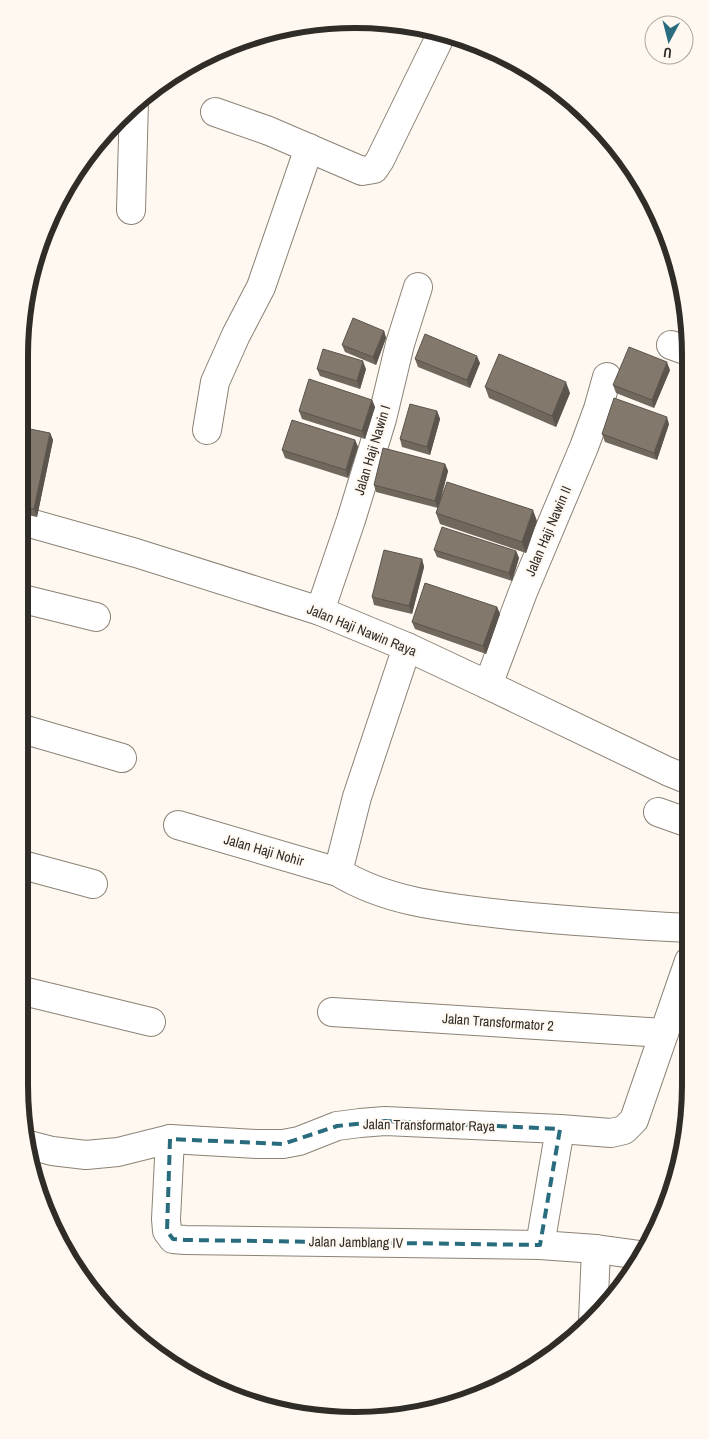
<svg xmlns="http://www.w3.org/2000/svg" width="709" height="1439" viewBox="0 0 709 1439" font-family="'Archivo Narrow',sans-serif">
<rect width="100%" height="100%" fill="#fff8f0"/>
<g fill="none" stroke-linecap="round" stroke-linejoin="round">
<defs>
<g id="minor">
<polyline points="215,112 269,131 362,171 374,169 380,160 443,31"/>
<polyline points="131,210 134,101"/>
<polyline points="671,345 688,351"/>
<polyline points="207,430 215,382 236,335 261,287 309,148"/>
<polyline points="19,520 136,553 320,611 407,647 488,685 667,771 689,780"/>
<polyline points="19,598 96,617"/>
<polyline points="320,611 351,520 382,419 400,344 418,287"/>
<polyline points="488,685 523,592 584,447 598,409 607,377"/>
<polyline points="19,728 122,758"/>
<polyline points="658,812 689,823"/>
<path d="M 178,825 L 338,872 C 390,904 452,908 510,915 C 570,921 629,925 689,928"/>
<polyline points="19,864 93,884"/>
<polyline points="338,872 357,797 407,647"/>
<polyline points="19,990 151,1022"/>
<polyline points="332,1012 664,1033"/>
<polyline points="170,1139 166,1219 167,1231 173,1239 185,1240 540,1245 596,1249 640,1255"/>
<polyline points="29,1145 52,1151 86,1155 118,1152 170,1139 257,1144 283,1144 299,1141 337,1126 360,1123 385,1121 560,1129 611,1133 624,1130 634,1120 689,961"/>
<polyline points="540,1245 560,1129"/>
<polyline points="593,1321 596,1249"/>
</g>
</defs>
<use href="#minor" stroke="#8b8275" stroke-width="30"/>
<use href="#minor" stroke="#fff" stroke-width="28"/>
</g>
<g fill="#70675d">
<polygon points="384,331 386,338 376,365 345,352 342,345"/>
<polygon points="415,359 480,363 470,388 418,367"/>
<polygon points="317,369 366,369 360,389 320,376"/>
<polygon points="670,370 654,408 616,393 613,385"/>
<polygon points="485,387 570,393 556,427 489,398"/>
<polygon points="372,400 375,407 365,439 302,419 299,411"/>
<polygon points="437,411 440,419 430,455 402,447 400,439"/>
<polygon points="669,424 657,460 605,442 602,434"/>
<polygon points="19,432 50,433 53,440 37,517 19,513"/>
<polygon points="355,440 358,447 348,478 285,458 282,450"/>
<polygon points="445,464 448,471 440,503 537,521 526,553 440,524 436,513 438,508 376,492 374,485"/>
<polygon points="434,550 516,551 519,558 512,581 437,557"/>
<polygon points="422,559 424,567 412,614 374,605 372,597"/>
<polygon points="497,607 500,614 486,654 415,629 412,622"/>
</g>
<g fill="#5b544c">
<polygon points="384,331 386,338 376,365 373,357"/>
<polygon points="477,356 480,363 470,388 467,380"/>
<polygon points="363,361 366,369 360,389 357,381"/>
<polygon points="667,362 670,370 654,408 652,400"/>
<polygon points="566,382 570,393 556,427 552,416"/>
<polygon points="372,400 375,407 365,439 362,431"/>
<polygon points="437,411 440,419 430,455 427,447"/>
<polygon points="667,417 669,424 657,460 654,453"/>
<polygon points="50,433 53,440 37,517 34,509"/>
<polygon points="355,440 358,447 348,478 346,470"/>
<polygon points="445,464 448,471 438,508 435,501"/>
<polygon points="533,510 537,521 526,553 522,542"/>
<polygon points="516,551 519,558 512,581 509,573"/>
<polygon points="422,559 424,567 412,614 409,606"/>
<polygon points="497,607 500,614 486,654 483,646"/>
</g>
<g fill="#82786c" stroke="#5b544c">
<polygon points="353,318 384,331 373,357 342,345"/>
<polygon points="425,334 477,356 467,380 415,359"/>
<polygon points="629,347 667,362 652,400 613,385"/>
<polygon points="323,349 363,361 357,381 317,369"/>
<polygon points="499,354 566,382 552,416 485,387"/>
<polygon points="309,379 372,400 362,431 299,411"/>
<polygon points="614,398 667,417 654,453 602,434"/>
<polygon points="410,404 437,411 427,447 400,439"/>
<polygon points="292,420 355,440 346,470 282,450"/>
<polygon points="20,427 50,433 34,509 19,506 19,432"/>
<polygon points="383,448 445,464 435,501 374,485"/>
<polygon points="447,482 533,510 522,542 436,513"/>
<polygon points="442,527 516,551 509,573 434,550"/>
<polygon points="384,550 422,559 409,606 372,597"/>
<polygon points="425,583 497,607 483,646 412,622"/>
</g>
<path fill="none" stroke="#296c7e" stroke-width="4" stroke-dasharray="10 6" stroke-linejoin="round" d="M 385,1121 L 560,1129 L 540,1245 L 185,1240 L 173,1239 L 167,1231 L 170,1139 L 283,1144 L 337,1126 Z"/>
<g text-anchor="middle" stroke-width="4" stroke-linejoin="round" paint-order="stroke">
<g font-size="14" fill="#302c27" stroke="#fff8f0">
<text transform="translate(372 450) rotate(-73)" y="5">Jalan Haji Nawin I</text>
<text transform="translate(548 531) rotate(-67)" y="5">Jalan Haji Nawin II</text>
<text transform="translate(362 630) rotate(22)" y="5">Jalan Haji Nawin Raya</text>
<text transform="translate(264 850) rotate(16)" y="5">Jalan Haji Nohir</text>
<text transform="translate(498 1022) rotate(4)" y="5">Jalan Transformator 2</text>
<text transform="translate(429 1125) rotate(1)" y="5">Jalan Transformator Raya</text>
<text transform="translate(356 1242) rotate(1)" y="5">Jalan Jamblang IV</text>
</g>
</g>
<path d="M0 0H709V1439H0ZM355 28H355A327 327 0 0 1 682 355V1085A327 327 0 0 1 355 1412H355A327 327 0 0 1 28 1085V355A327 327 0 0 1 355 28Z" fill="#fff8f0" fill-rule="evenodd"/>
<path fill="none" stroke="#302c27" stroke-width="6" d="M355 28H355A327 327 0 0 1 682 355V1085A327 327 0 0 1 355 1412H355A327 327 0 0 1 28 1085V355A327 327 0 0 1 355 28Z"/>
<g transform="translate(669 40) rotate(187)"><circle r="24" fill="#fff8f0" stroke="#aca6a0"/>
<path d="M0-4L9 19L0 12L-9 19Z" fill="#296c7e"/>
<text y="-8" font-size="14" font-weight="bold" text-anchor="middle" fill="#302c27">U</text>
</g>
</svg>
